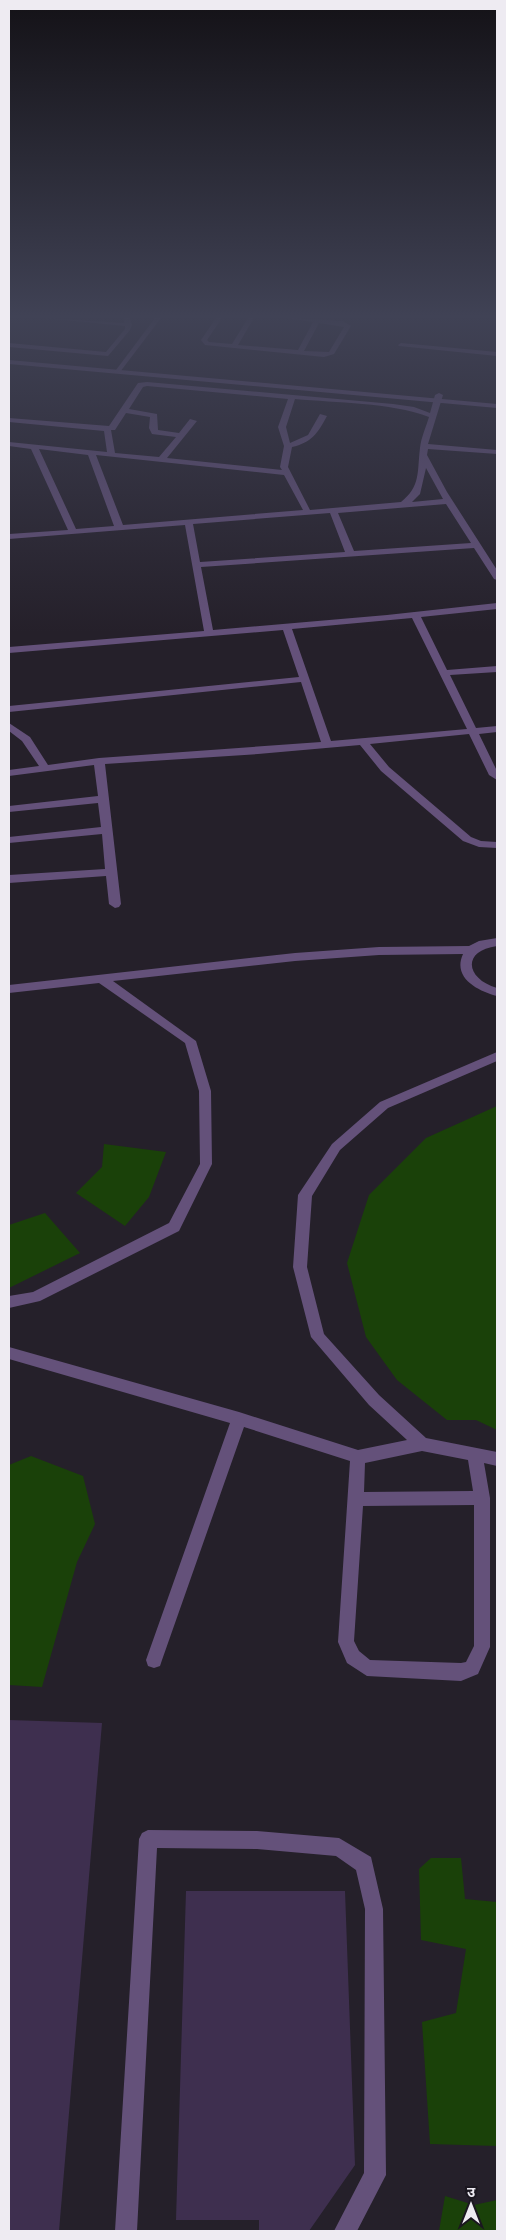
<svg xmlns="http://www.w3.org/2000/svg" width="506" height="2240" viewBox="0 0 506 2240" font-family="'Noto Sans','Noto Sans Devanagari',sans-serif">
<rect width="100%" height="100%" fill="#25202a"/>
<g fill="#3e2f4f">
<polygon points="9,1720 102,1723 59,2231 9,2231"/>
<polygon points="186,1891 345,1891 355,2165 309,2231 259,2231 259,2220 176,2220"/>
</g>
<g fill="#1a4109">
<polygon points="497,1106 497,1430 476,1420 447,1420 397,1380 366,1337 347,1263 369,1195 426,1138"/>
<polygon points="104,1144 166,1152 149,1197 125,1226 76,1193 102,1167"/>
<polygon points="45,1213 80,1253 9,1288 9,1225"/>
<polygon points="31,1456 83,1476 95,1524 77,1562 42,1687 9,1685 9,1465"/>
<polygon points="431,1858 461,1858 465,1899 497,1902 497,2146 430,2144 422,2022 456,2013 466,1949 421,1940 419,1869"/>
<polygon points="445,2196 474,2205 497,2200 497,2231 439,2231"/>
</g>
<g fill="none" stroke-linecap="round" stroke-linejoin="round">
<g fill="#64517a" fill-rule="evenodd">
<polygon points="44,318 124,323 124,318 130,318 132,325 130,330 108,356 9,347 9,343 106,352 125,329 125,326"/>
<path d="M 497,938 L 497,946 C 461,951 466,979 497,988 L 497,996 C 478,991 452,978 463,954 L 379,955 L 295,961 L 113,981 L 196,1041 L 211,1091 L 212,1164 L 179,1231 L 40,1301 L 9,1308 L 9,1296 L 33,1292 L 169,1223 L 200,1164 L 199,1091 L 185,1043 L 99,983 L 9,993 L 9,985 L 295,953 L 379,947 L 469,946 L 479,941 Z"/>
<path d="M 497,1052 L 497,1061 L 388,1108 L 340,1150 L 312,1196 L 307,1267 L 324,1334 L 379,1395 L 426,1438 L 497,1452 L 497,1466 L 484,1463 L 490,1498 L 490,1647 L 478,1674 L 461,1681 L 367,1676 L 347,1663 L 338,1642 L 350,1461 L 244,1427 L 162,1660 L 160,1666 L 154,1668 L 148,1666 L 146,1660 L 230,1423 L 9,1359 L 9,1347 L 239,1412 L 358,1450 L 407,1440 L 369,1405 L 311,1337 L 293,1267 L 298,1195 L 332,1144 L 380,1102 ZM 422,1451 L 468,1460 L 473,1491 L 364,1492 L 365,1463 ZM 474,1505 L 474,1646 L 466,1662 L 461,1663 L 370,1660 L 359,1651 L 354,1641 L 363,1506 Z"/>
<polygon points="148,1830 257,1831 339,1838 371,1857 383,1909 386,2175 357,2231 334,2231 364,2173 365,1909 356,1870 336,1856 257,1849 157,1848 137,2231 115,2231 139,1839 142,1833"/>
</g>
<g fill="#64517a" fill-rule="evenodd">
<polygon points="155,318 161,318 120,372 116,372 116,370"/>
<path d="M 216,318 L 222,318 L 207,340 L 209,342 L 232,344 L 248,318 L 254,318 L 238,345 L 298,350 L 313,322 L 286,318 L 343,321 L 351,326 L 334,354 L 324,357 L 205,345 L 201,340 ZM 319,323 L 344,327 L 329,352 L 304,351 Z"/>
<polygon points="401,343 497,352 497,356 399,346 398,345"/>
<path d="M 147,382 L 393,404 L 414,407 L 430,413 L 435,395 L 439,393 L 443,395 L 428,444 L 497,450 L 497,454 L 428,449 L 427,455 L 447,492 L 497,570 L 497,580 L 494,579 L 474,548 L 201,567 L 213,630 L 387,615 L 497,603 L 497,609 L 421,617 L 447,670 L 497,666 L 497,672 L 450,675 L 476,728 L 497,726 L 497,732 L 479,734 L 497,771 L 497,780 L 489,775 L 469,734 L 370,744 L 389,767 L 471,837 L 481,841 L 497,842 L 497,848 L 479,847 L 463,841 L 381,771 L 360,745 L 258,754 L 105,764 L 121,904 L 119,907 L 115,908 L 109,904 L 106,876 L 9,883 L 9,875 L 105,869 L 102,834 L 9,843 L 9,837 L 101,827 L 98,803 L 9,812 L 9,806 L 98,796 L 94,765 L 9,776 L 9,770 L 39,766 L 22,741 L 9,731 L 9,723 L 30,737 L 48,765 L 99,758 L 321,742 L 301,682 L 9,712 L 9,706 L 299,677 L 283,630 L 9,653 L 9,647 L 204,631 L 185,525 L 9,539 L 9,534 L 68,530 L 31,449 L 9,446 L 9,442 L 107,452 L 104,431 L 9,422 L 9,418 L 109,426 L 138,383 ZM 147,386 L 288,399 L 278,427 L 284,446 L 280,467 L 282,470 L 167,458 L 197,421 L 190,419 L 179,433 L 158,430 L 157,414 L 129,409 L 143,387 ZM 295,399 C 337,403 389,402 429,417 C 426,427 421,438 420,448 C 417,472 421,486 401,502 L 310,510 L 288,467 L 292,447 C 311,443 318,433 327,416 L 320,414 L 308,435 L 290,443 L 286,427 ZM 126,413 L 150,417 L 149,428 L 152,434 L 176,437 L 159,457 L 115,453 L 111,430 L 115,430 ZM 39,449 L 88,455 L 114,526 L 76,529 ZM 96,455 L 284,475 L 303,510 L 123,525 ZM 426,468 L 443,499 L 412,502 L 420,494 ZM 446,504 L 471,543 L 354,551 L 338,513 ZM 330,513 L 345,552 L 200,562 L 193,524 ZM 412,618 L 467,729 L 331,741 L 292,629 Z"/>
</g>
<polygon fill="#64517a" fill-rule="evenodd" points="9,360 497,404 497,408 9,364"/>
</g>
<linearGradient id="sky" x2="0" y2="1"><stop stop-color="#141217"/><stop offset="0.5" stop-color="#404255"/><stop offset="1" stop-color="#404255" stop-opacity="0"/></linearGradient>
<rect width="506" height="632" fill="url(#sky)"/>
<rect width="506" height="2240" fill="none" stroke="#eeebf2" stroke-width="20"/>
<g transform="translate(471 2205)" stroke="#1b1720" stroke-width="4" paint-order="stroke">
<path d="M0-4L9 19L0 12L-9 19Z" fill="#eeebf2"/>
<text y="-8" font-size="14" font-weight="bold" text-anchor="middle" fill="#eeebf2">उ</text>
</g>
</svg>
